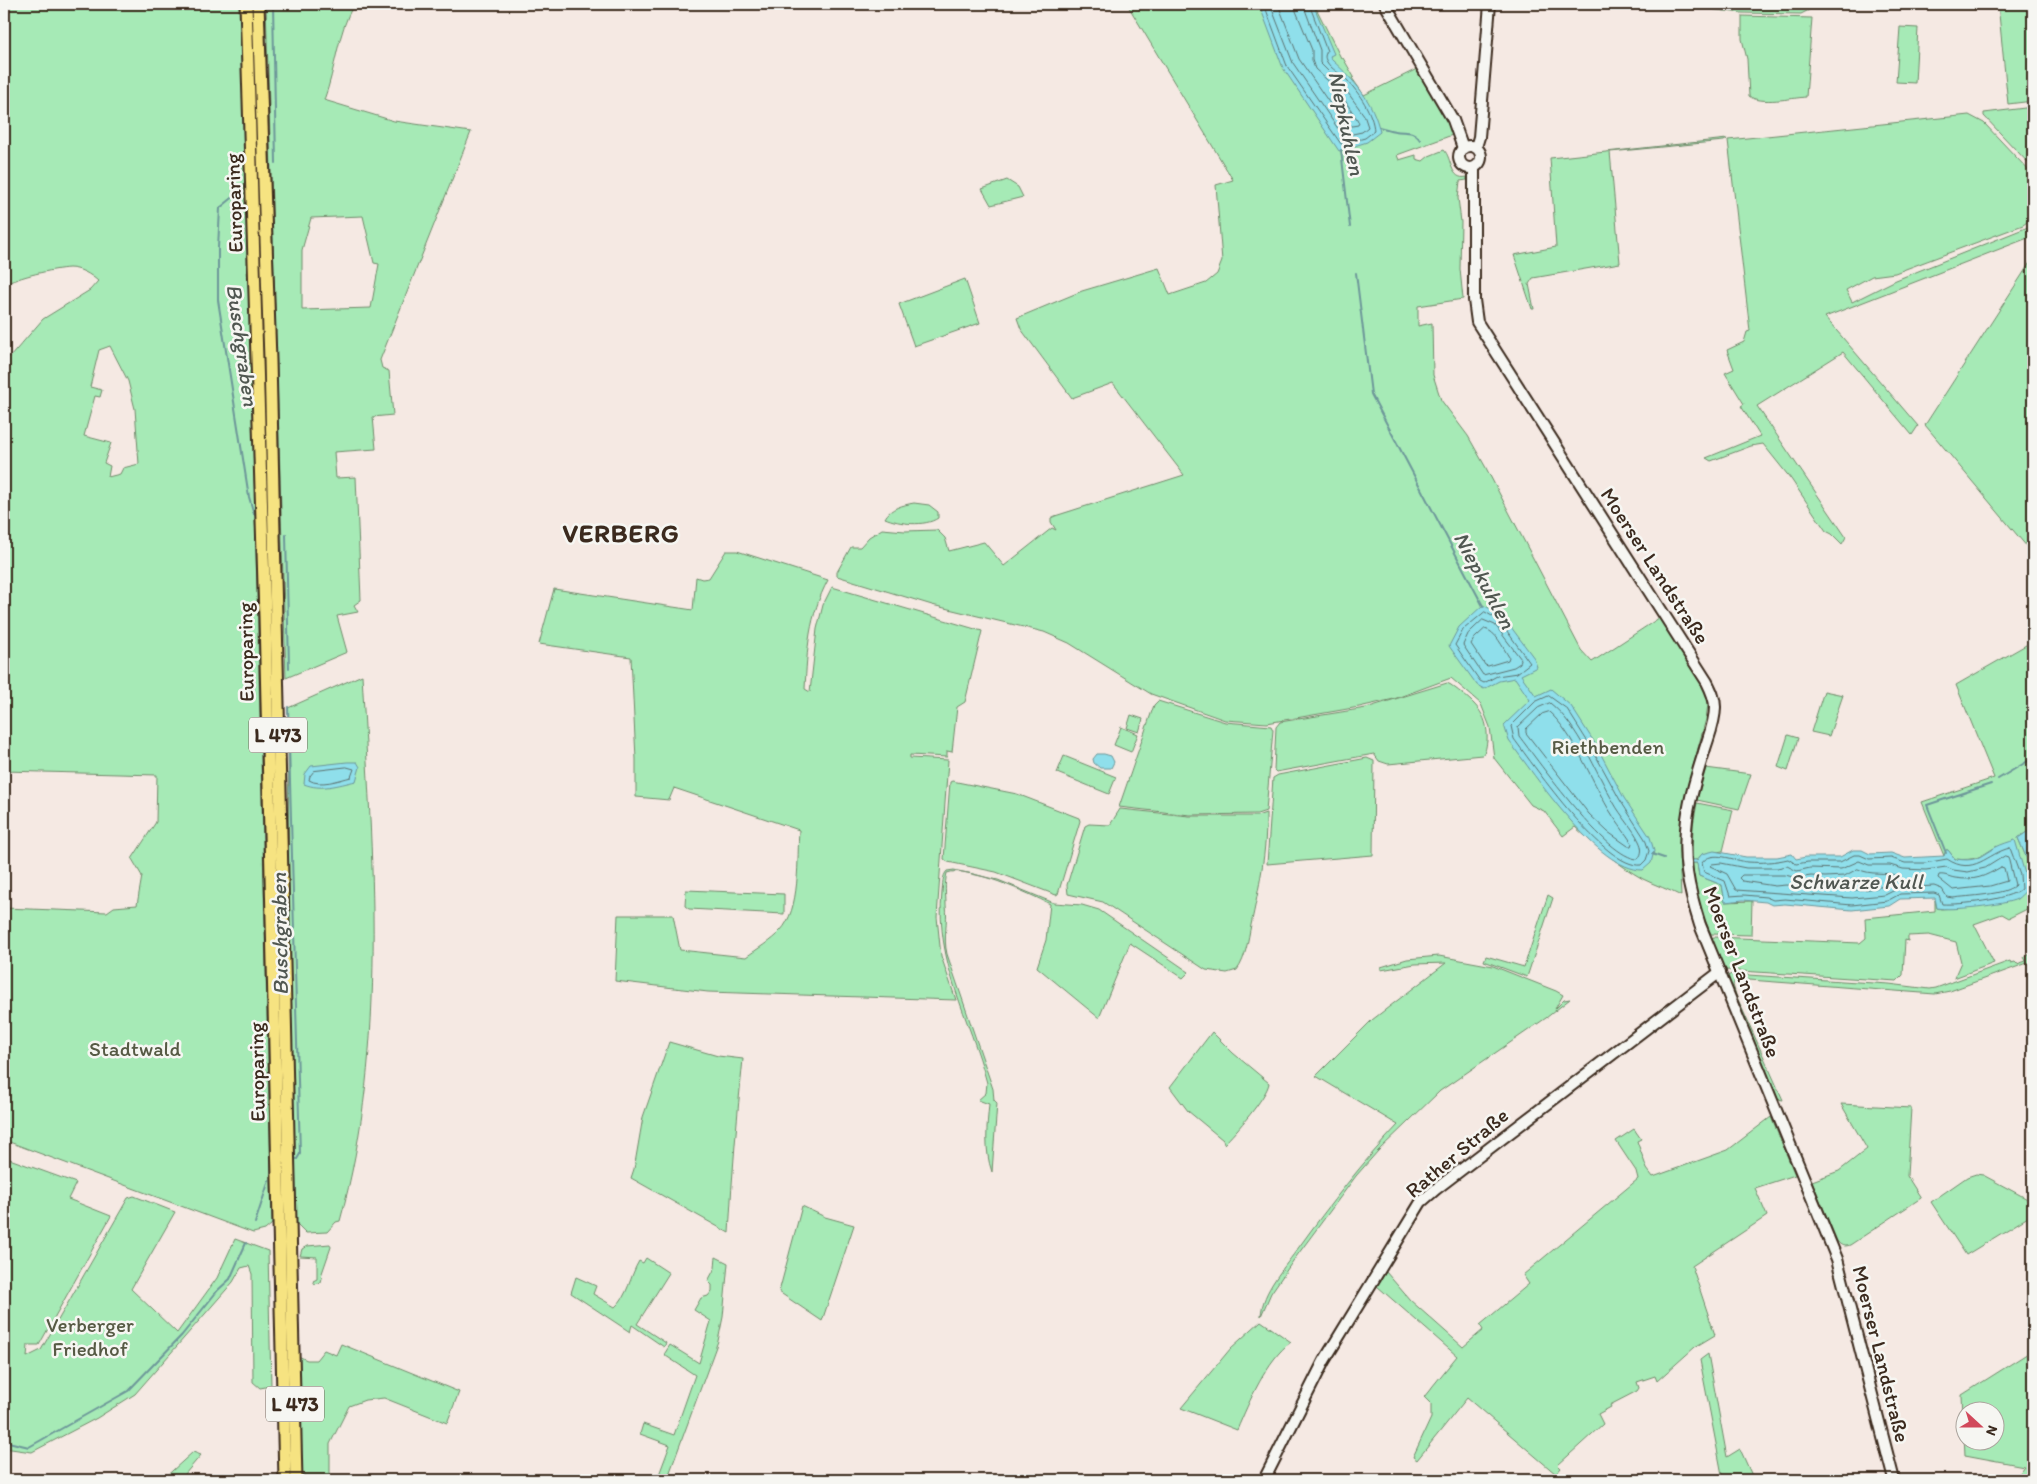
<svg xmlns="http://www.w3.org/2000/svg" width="2037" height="1484" viewBox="0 0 2037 1484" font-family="Itim,sans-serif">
<rect width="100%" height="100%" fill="#f5e9e3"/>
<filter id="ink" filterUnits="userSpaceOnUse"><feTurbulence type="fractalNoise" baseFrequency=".02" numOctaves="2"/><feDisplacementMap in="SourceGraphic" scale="10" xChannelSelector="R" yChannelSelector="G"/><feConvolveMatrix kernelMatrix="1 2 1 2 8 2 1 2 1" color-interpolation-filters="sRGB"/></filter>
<g filter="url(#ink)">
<g fill="#a6eab6" stroke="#708a6a" fill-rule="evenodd">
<path d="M 4,4 L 243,4 L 272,1224 L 265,1230 L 253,1233 L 4,1140 L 4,908 L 107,912 L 114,907 L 137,905 L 142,876 L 132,859 L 156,822 L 157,775 L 4,771 L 4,355 L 10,357 L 43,319 L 90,290 L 98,281 C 90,274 80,268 69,268 C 53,269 17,277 4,285 ZM 110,346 L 128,381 L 135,409 L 139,464 L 123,468 L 120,474 L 108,477 L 110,466 L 104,463 L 111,443 L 84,436 L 95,396 L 100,397 L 102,390 L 90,387 L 99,350 Z"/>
<path d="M 266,4 L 354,4 C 337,34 336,68 324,100 L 394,121 L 471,132 L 380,360 L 382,368 L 389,371 L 393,415 L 373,417 L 376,449 L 334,452 L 336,478 L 356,477 L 361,600 L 354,605 L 358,612 L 337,616 L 347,652 L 286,678 ZM 363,216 L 374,263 L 379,264 L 371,308 L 302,310 L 302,250 L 311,218 Z"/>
<path d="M 1127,4 L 1314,4 L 1341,58 L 1343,58 L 1354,77 L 1352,78 L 1364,95 L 1417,69 L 1421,74 L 1455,134 L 1397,155 L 1399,160 L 1416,155 L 1416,159 L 1423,161 L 1429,156 L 1444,150 C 1452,158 1450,181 1467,177 L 1467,180 L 1460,181 L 1458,198 L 1461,222 L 1460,269 L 1463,299 L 1418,306 L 1418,326 L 1432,323 L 1433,375 L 1441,400 L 1468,436 L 1485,466 L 1581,650 L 1592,662 L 1659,618 L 1705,688 L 1708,704 L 1706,719 L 1692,770 L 1681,821 L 1679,851 L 1681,896 C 1668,889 1657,886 1643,879 C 1618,865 1596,846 1575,827 L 1563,836 L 1544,811 L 1531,805 L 1494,758 L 1490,727 L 1481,704 L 1451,678 L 1394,699 L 1359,707 L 1267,723 L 1225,720 L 1151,694 L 1069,643 L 1044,632 L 932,605 L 837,576 L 837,572 L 851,547 L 860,547 L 869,537 L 882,529 L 905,531 L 937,530 L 945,538 L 949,551 L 984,542 L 1004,566 L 1052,528 L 1056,530 L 1051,522 L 1051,518 L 1055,516 L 1184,475 L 1113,383 L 1072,398 L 1021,329 L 1017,318 L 1082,291 L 1159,268 L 1170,295 L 1206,283 L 1217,274 L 1222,261 L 1216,185 L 1233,180 Z"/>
<polygon points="1687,4 1809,4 1809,10 1801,14 1742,13 1692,7"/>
<polygon points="1998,4 2033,4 2033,101 2008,104"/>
<path d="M 1742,16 L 1812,18 L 1806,97 C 1792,98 1760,105 1749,96 L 1747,59 L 1742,39 Z"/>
<polygon points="1900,27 1918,28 1915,83 1896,82"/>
<polygon points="2033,107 2033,168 1984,116 1984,113"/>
<polygon points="1969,115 1984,123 2033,175 2033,218 2023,225 1895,273 1872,276 1846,290 1852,302 1896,280 2033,225 2033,236 1825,317 1918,426 1912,435 1843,352 1757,406 1846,537 1842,544 1832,534 1826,531 1791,479 1763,444 1751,446 1711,461 1706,458 1760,436 1741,406 1744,404 1725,373 1734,369 1727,350 1744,342 1747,332 1750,331 1728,140"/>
<polygon points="1727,139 1724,141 1610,152 1620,263 1533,278 1529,284 1534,309 1532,309 1514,255 1556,247 1550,158"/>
<polygon points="1007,180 1018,187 1023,197 991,205 982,189"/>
<polygon points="2033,258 2033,554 1925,425"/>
<polygon points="965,279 980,323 914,346 899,304"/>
<path d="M 914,503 L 929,505 L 938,512 L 938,518 C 925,527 899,524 885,518 C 890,508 903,505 914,503 Z"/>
<path d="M 726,551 L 737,551 L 828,580 C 809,616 807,649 805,689 L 810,692 L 817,629 L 823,605 L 832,587 L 982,631 L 965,702 L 957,707 L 952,752 L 947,751 L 947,757 L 910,755 L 910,758 L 948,760 L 937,917 L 941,956 L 956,1000 L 708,992 L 615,981 L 618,915 L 673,915 L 680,950 L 746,957 C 757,949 771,941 780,931 C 801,910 797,858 799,830 L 674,788 L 669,800 L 636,797 L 636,759 L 631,657 L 539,644 L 554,589 L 693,610 L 696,577 L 702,579 L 709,578 Z"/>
<path d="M 2033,641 L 2033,828 L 2018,838 L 2033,873 L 2033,940 L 2026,920 L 2030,918 L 2027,909 L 2009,918 L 2002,914 L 1974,924 L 1994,963 L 1954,978 L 1961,962 L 1956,942 L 1929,935 L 1908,936 L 1908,941 L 1905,940 L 1903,975 L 1897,981 L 1725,970 L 1711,938 L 1714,937 L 1860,943 L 1866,938 L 1865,918 L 1935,911 L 1935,900 L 1937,908 L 1941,909 L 1977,906 L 1997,846 C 1981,857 1975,861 1955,859 L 1948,850 L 1946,850 L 1944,856 L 1922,802 L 1994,778 L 1956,685 Z"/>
<path d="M 362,675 C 372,856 389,1044 340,1221 L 336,1222 L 327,1232 L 306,1233 L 296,1223 L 289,944 L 288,708 Z"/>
<path d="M 1447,683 L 1451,685 C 1472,701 1489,712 1487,741 C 1486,747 1486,751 1482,755 L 1388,764 L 1379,761 L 1374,754 L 1276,772 L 1274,770 L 1276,727 L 1280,722 L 1366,708 Z"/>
<polygon points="1824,691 1843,695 1829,736 1811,732"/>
<polygon points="1158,701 1225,722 1271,726 1273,730 1266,811 1257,814 1190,815 1119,807 1154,705"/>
<polygon points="1131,715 1143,719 1139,732 1127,728"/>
<polygon points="1121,727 1138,734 1131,752 1114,745"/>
<polygon points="1788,735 1798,738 1788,771 1778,767"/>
<polygon points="1064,756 1116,777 1109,794 1057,773"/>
<polygon points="1367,758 1374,761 1373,855 1267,864 1273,778 1278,775"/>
<polygon points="1706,768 1751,774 1739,809 1697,800"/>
<polygon points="952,781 1017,794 1079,818 1080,821 1058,894 1056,895 996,872 948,862 944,859 950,782"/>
<polygon points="1697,803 1733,810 1723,851 1702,854 1697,860 1692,860 1693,825"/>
<path d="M 1120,809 L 1189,816 L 1257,816 L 1266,813 C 1267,852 1259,888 1251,925 C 1248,939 1246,958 1237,970 L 1227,973 L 1206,970 L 1103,902 L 1068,894 L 1067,885 L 1085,826 L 1089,824 L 1110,825 Z"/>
<polygon points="1691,863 1697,863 1699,876 1722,885 1725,902 1752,901 1751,935 1711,934 1698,903"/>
<path d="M 954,870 L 998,880 L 1054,903 L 1082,905 L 1099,910 L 1189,972 L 1183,978 L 1130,943 L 1099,1018 L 1037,967 L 1046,940 L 1050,904 C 1030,894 968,865 947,873 C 944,885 946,894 946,905 C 948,922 943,938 947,954 L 993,1089 L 994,1100 L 997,1103 L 992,1172 C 984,1149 987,1127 989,1104 L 978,1100 L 986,1093 L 987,1083 C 970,1017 935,964 942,892 C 943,885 942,876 947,871 Z"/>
<polygon points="686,890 784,894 784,914 689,909 685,906"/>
<polygon points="1548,895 1553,898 1527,977 1484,961 1486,956 1524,967"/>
<polygon points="2033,953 2033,961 1950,991 1935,994 1736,979 1733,985 1736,995 1783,1100 1777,1099 1727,976 1732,974 1889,984 1930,989 1936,988 2010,961 2011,963 2015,962 2017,964 2026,961 2024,957"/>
<path d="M 1439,956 L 1493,966 L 1556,991 L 1563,995 L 1555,1009 L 1564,1000 L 1570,999 L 1546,1018 L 1440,1091 L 1378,1151 L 1356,1176 L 1293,1261 L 1271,1293 L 1261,1316 C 1262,1291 1285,1267 1299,1247 C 1330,1204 1362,1163 1398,1125 L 1316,1076 L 1372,1020 L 1446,963 L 1415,964 L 1381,970 L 1381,967 L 1407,959 Z"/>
<path d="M 1212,1032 L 1233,1053 L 1269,1083 C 1267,1097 1235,1133 1224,1144 L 1223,1140 L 1188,1111 L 1170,1087 Z"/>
<path d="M 669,1042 L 718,1056 L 743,1059 C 737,1117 732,1175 729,1233 L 631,1178 L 634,1169 L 643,1117 Z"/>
<path d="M 1841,1104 L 1911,1108 L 1907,1176 L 1921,1198 L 1850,1245 C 1844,1247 1841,1246 1837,1241 L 1812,1181 L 1839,1171 L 1867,1149 Z"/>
<polygon points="1771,1117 1795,1175 1755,1188 1767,1216 1692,1266 1715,1335 1695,1347 1657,1381 1655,1376 1637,1382 1639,1388 1637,1391 1610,1405 1611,1407 1598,1414 1603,1424 1558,1465 1561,1468 1556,1474 1467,1398 1417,1460 1413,1457 1431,1418 1431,1404 1424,1397 1457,1356 1377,1286 1386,1272 1410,1300 1463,1347 1483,1330 1480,1325 1529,1284 1523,1275 1638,1179 1636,1171 1616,1141 1634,1129 1641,1139 1637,1141 1647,1169 1653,1177 1728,1150"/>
<polygon points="4,1157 76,1183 68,1199 111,1216 39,1345 28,1345 27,1357 41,1350 128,1198 134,1196 175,1212 131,1289 177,1333 217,1278 235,1239 268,1251 271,1386 260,1388 253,1382 252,1274 249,1266 241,1268 233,1282 135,1394 97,1418 32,1452 4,1448"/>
<polygon points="1976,1174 1983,1175 2033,1202 2033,1214 1966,1255 1931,1202 1967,1177"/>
<polygon points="802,1206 825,1217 854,1225 822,1321 779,1292"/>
<polygon points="330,1244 331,1247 321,1276 322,1278 321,1282 315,1284 313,1281 317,1279 317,1257 300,1256 302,1249 307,1246"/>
<polygon points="716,1257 728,1263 723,1317 718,1341 667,1480 657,1480 670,1445 640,1434 643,1424 674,1435 695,1375 666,1356 665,1353 670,1345 699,1363 711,1321 694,1310 701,1298 708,1296 712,1291 712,1285 708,1281 715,1268"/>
<path d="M 646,1258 L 669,1273 L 637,1324 L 666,1343 L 664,1347 L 632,1325 L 630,1332 L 571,1293 L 576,1277 L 596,1286 L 593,1294 L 615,1307 C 628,1296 630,1276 639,1261 L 643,1263 Z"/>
<path d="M 1261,1321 L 1291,1342 C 1267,1359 1249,1402 1237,1430 L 1181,1408 L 1231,1348 Z"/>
<polygon points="341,1344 459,1392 447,1423 384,1398 365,1400 349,1406 330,1444 330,1480 300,1480 298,1356 307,1360 316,1360 324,1350 336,1355"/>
<path d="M 2033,1350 L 2033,1480 L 2013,1480 L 2024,1466 L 1965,1455 L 1962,1395 ZM 1964,1412 L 1994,1412 L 1994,1442 L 1964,1442 Z"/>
<polygon points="1708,1354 1727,1457 1740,1449 1754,1480 1723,1480 1700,1360"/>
<polygon points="193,1452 201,1455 180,1480 162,1480"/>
</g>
<g fill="#8fdfeb" stroke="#6d9799">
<path d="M 1259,4 L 1313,4 L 1334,54 L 1330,56 L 1332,60 C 1355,81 1373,101 1380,132 L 1367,142 L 1339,151 L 1283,68 Z"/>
<path d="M 1483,605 L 1502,615 L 1534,658 L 1537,667 L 1521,675 L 1536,696 L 1551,689 L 1571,706 L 1596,745 L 1624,798 L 1650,837 L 1654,851 L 1651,863 L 1643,870 C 1598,871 1535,775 1509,741 L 1504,725 L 1530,700 L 1515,678 L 1499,681 L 1484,689 L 1477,685 L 1449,646 L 1459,627 Z"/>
<polygon points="1097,754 1104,754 1111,756 1114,762 1111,768 1100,768 1094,763 1093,759"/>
<path d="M 347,762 L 357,762 L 360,767 L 356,781 C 338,785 321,791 304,784 L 305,774 L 311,766 Z"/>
<polygon points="2033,828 2033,873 2018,838"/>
<path d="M 2015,840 L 2025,874 L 2026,891 C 2023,893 2020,897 2017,899 C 2005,905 1950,911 1937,908 L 1935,898 L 1900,899 L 1889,906 L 1852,910 L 1785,904 L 1772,905 L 1766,902 L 1743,900 L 1725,902 L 1722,885 L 1699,876 L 1697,863 L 1691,863 L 1692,860 L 1697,860 L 1702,854 L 1714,851 L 1746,857 L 1777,857 L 1792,854 L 1796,859 L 1806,857 L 1840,857 L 1853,850 L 1862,850 L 1870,854 L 1891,853 L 1905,858 L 1944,856 L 1946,850 L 1948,850 L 1955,859 C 1978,862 1978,857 1996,847 C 2002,844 2009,842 2015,840 Z"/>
</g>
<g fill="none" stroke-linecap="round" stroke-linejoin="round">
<g stroke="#5d7270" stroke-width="1">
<path d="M 1264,4 L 1287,66 L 1341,144 L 1343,144 L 1365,138 L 1374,131 C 1373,113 1359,93 1347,80 C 1341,74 1331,69 1327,62 C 1324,57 1325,55 1327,51 L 1309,4"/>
<polyline points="1270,4 1293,63 1343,136 1362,132 1368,127 1364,115 1343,86 1320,63 1320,50 1303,4"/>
<polyline points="1278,4 1299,59 1346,127 1358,125 1359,123 1357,119 1338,90 1315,69 1312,60 1312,50 1296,11 1295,4"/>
<polygon points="1485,612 1499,620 1530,663 1517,673 1497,676 1484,683 1480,681 1455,645 1463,630"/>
<polygon points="1483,620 1495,625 1521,659 1520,663 1514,667 1483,675 1463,645 1468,634"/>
<path d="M 1485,629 C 1496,631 1503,648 1509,657 L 1508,660 L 1488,666 L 1485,665 L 1471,644 L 1474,639 Z"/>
<path d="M 1549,696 L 1567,709 L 1591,747 L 1620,800 L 1645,839 L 1649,851 L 1646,860 L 1641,865 C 1605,869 1535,767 1514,739 L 1511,726 L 1535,702 Z"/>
<path d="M 1550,703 C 1579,726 1595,771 1614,803 C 1621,816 1633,828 1639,841 C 1642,847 1643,853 1638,859 C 1607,859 1539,762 1519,736 L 1518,727 L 1538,708 Z"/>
<path d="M 1549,712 C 1572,731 1592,781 1608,808 C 1615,820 1624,831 1632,843 L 1631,846 L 1628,846 L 1608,832 L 1589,814 L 1526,733 L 1526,729 L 1542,714 Z"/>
<path d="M 347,767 L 354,769 L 351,777 C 339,780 320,787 309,780 L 310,776 L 314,771 Z"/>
<path d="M 2010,848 L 2020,875 L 2021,889 C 2008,900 1960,905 1942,904 L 1939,895 L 1934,893 L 1900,894 L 1887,901 L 1852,905 L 1785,899 L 1773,900 L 1766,897 L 1744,895 L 1730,896 L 1725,881 L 1704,872 L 1702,863 C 1711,849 1735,861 1748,862 C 1762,863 1775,862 1788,859 L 1796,864 L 1808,862 L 1840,862 L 1854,855 L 1860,855 L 1869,859 L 1891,858 L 1905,863 L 1925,863 L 1947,859 C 1974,877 1987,853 2010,848 Z"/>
<path d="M 2005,856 L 2008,857 L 2015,885 C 2006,895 1967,896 1953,898 L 1947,897 L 1942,889 L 1934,886 L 1899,888 L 1885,895 L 1852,898 L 1736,890 L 1727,874 L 1710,866 L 1712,864 L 1721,863 L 1746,868 L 1777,868 L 1787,866 L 1797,871 L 1810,868 L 1841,869 L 1859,861 L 1869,865 L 1890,865 L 1903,869 L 1926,870 L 1946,867 L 1953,870 L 1968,872 L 1985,868 Z"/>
<path d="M 2001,867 L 2004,868 L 2007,881 L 1990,886 L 1953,890 L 1938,878 L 1939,875 C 1945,874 1949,877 1955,878 C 1975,881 1984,877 2001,867 Z"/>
<path d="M 1858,869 C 1871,876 1885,871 1899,876 L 1900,879 C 1872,897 1819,889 1786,885 L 1775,886 L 1742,881 L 1739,878 L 1742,875 L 1785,875 L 1797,878 L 1811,876 L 1825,877 L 1844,876 Z"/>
</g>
<g stroke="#6d9799" stroke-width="2">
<polyline points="273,4 276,163"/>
<path d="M 1379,127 C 1384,128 1389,130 1395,131 C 1405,133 1413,129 1420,140"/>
<polyline points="1341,150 1350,227"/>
<polyline points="242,190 220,208 218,248 218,300 249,497 254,514"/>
<polyline points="1356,273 1371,394 1483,606"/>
<polyline points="286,535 289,668"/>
<polyline points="288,707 300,1154 297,1159"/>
<polyline points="1998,779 2033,758"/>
<polyline points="1946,853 1927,805 1991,784"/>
<polyline points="1652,854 1664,858"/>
<polyline points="255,1223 269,1180"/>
<polyline points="4,1441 29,1447 128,1391 182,1335 218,1290 230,1279 246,1243"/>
</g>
<defs>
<g id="secondary">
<polyline points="1385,4 1453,120 1463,148"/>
<circle cx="1470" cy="157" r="11"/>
<polyline points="1476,147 1479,137 1490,4"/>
<path d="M 1474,168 L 1474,300 L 1477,322 L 1707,682 C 1711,690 1715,698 1715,707 C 1715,723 1708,738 1704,752 C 1697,774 1690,796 1687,819 C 1682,859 1688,887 1700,925 L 1837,1259 L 1894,1480"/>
<polyline points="1264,1480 1324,1361 1421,1202 1436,1189 1720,972"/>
</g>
<g id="primary">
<polyline points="246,4 265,617 285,1480"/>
<polyline points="258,4 270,360 296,1480"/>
</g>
</defs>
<use href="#secondary" stroke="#3b2a1e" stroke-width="14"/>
<use href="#primary" stroke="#3b2a1e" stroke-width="15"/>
<use href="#secondary" stroke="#f6f6f2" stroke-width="10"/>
<use href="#primary" stroke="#f6e381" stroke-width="11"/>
</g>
</g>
<g text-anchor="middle" stroke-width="5" stroke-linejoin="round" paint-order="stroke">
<g fill="#f6f6f2" stroke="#73675e" stroke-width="1">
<rect x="249" y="717.5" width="58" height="35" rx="4"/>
<rect x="266" y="1386.5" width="58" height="35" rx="4"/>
</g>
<g font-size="20" font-weight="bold" fill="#3b2a1e">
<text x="278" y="742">L 473</text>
<text x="295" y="1411">L 473</text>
</g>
<g font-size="21" fill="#3b2a1e" stroke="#f6f6f2">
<text transform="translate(234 203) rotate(-92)" y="7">Europaring</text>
<text transform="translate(1655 566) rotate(57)" y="7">Moerser Landstraße</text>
<text transform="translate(246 652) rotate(-91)" y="7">Europaring</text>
<text transform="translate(1742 972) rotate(69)" y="7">Moerser Landstraße</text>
<text transform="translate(257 1072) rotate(-91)" y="7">Europaring</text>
<text transform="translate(1457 1153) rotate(-40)" y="7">Rather Straße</text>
<text transform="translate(1881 1354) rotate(76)" y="7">Moerser Landstraße</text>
</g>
<g font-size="21" fill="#565a44" stroke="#f6f6f2">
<text x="1608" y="754">Riethbenden</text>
<text x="135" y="1056">Stadtwald</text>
<text x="90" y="1332">Verberger<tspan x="90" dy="24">Friedhof</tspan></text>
</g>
<g font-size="22" font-style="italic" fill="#505751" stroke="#f6f6f2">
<text transform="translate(1347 123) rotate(78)" y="8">Niepkuhlen</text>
<text transform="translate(243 345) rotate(82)" y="8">Buschgraben</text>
<text transform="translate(1485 580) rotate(62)" y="8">Niepkuhlen</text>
<text x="1856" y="889">Schwarze Kull</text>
<text transform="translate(279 934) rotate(-91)" y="8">Buschgraben</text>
</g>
<g font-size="26" font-weight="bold" letter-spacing="1" fill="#3b2a1e" stroke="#f6f6f2">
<text x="621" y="542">VERBERG</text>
</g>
</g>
<rect width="2037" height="1484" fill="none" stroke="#f6f6f2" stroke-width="20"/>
<rect x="10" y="10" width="2017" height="1464" fill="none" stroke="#3b2a1e" stroke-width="2" filter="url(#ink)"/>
<g transform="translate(1980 1426) rotate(111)"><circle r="24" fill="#f6f6f2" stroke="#aba49d"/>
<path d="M0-4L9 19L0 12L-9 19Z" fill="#d1495b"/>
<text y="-8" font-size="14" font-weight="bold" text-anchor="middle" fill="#3b2a1e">N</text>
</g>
</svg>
